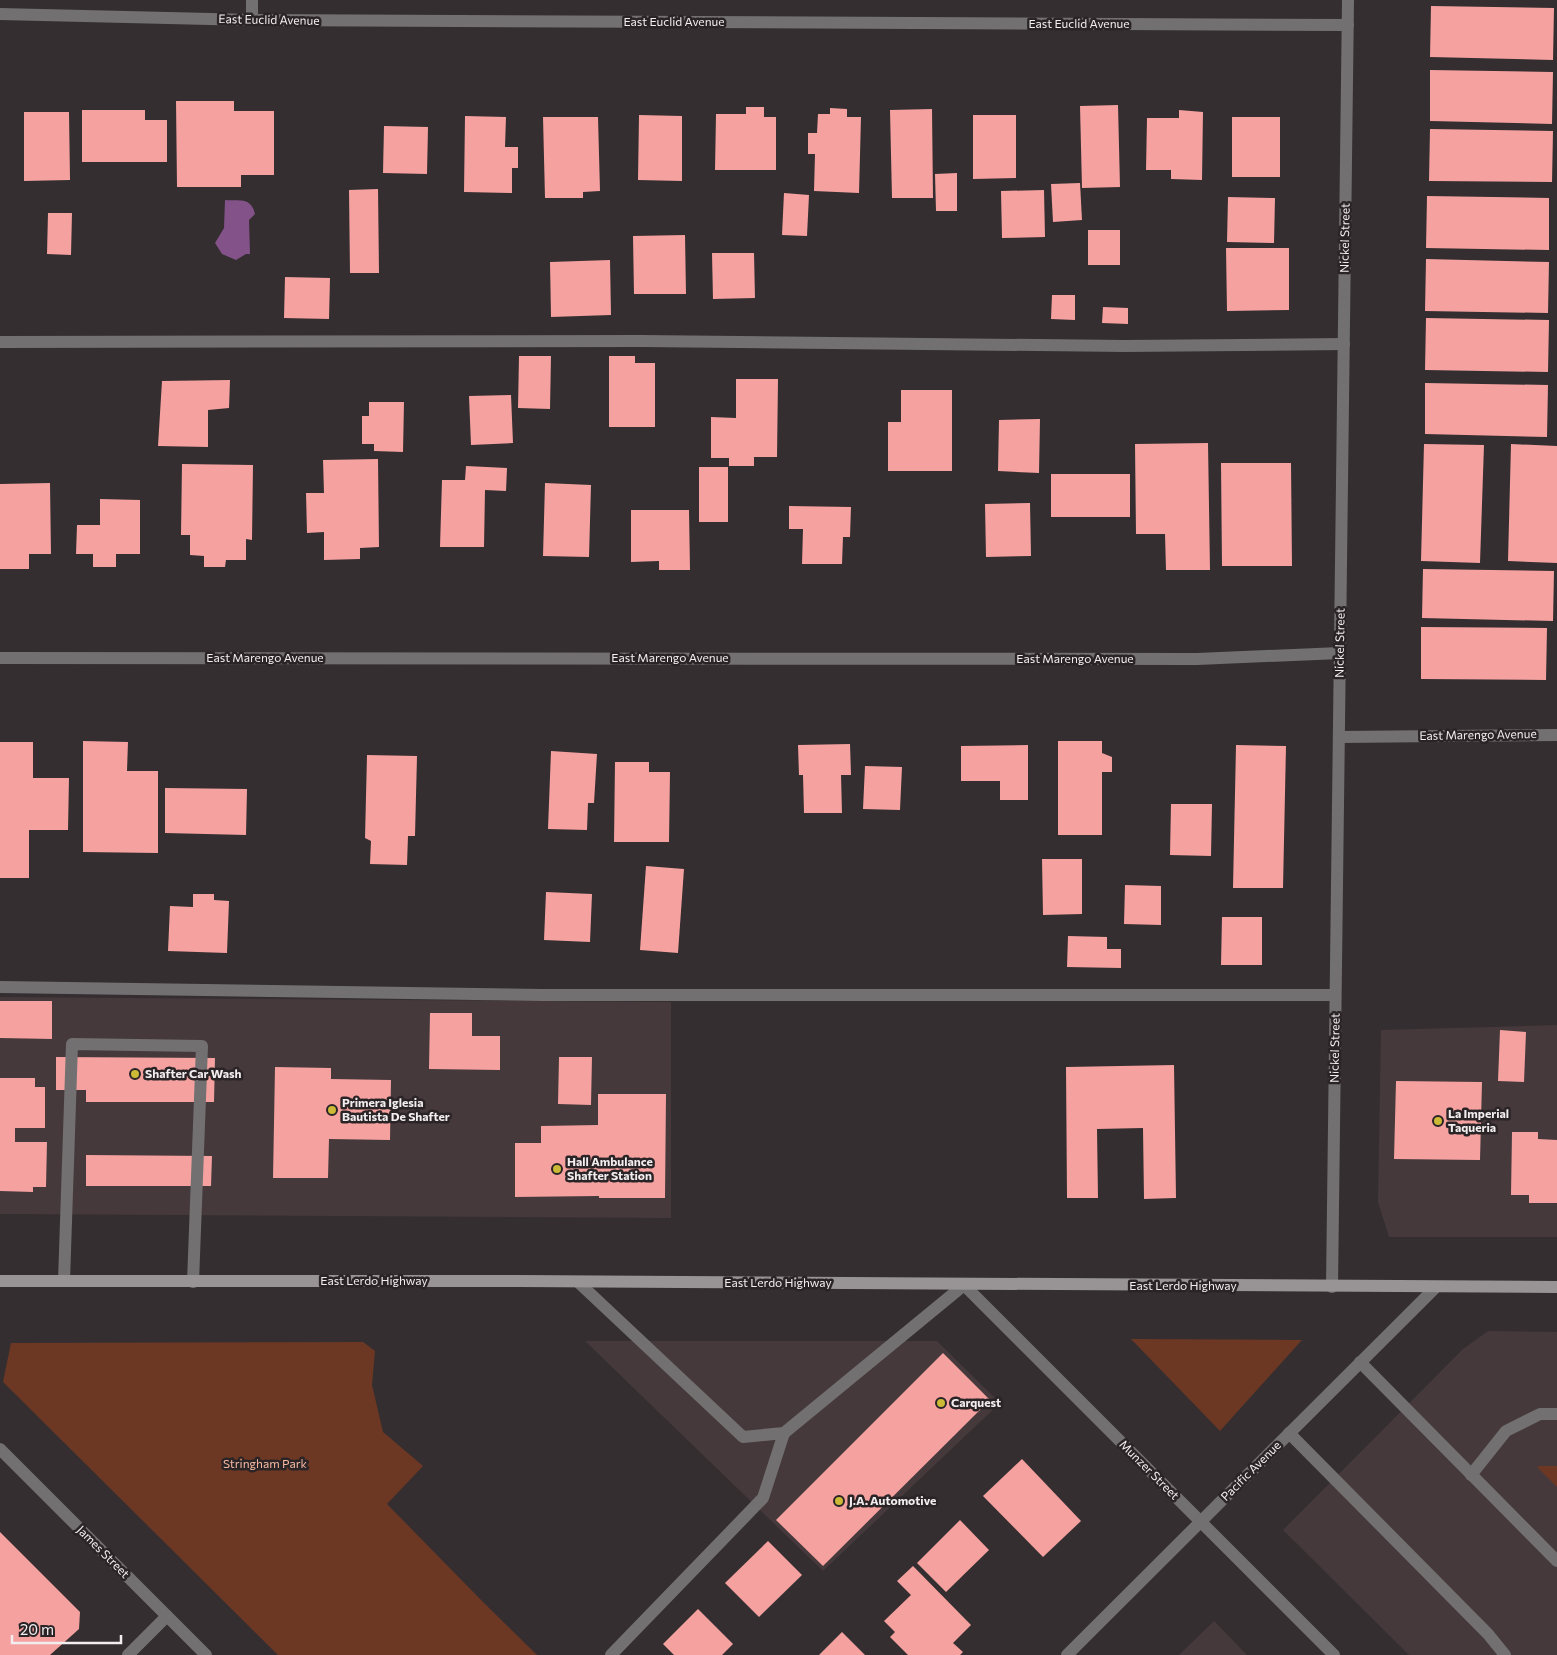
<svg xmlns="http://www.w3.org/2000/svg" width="1557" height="1655" viewBox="0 0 1557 1655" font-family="Commissioner,sans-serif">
<rect width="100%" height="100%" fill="#342e30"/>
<g fill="#45393c">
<polygon points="0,997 671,1002 671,1218 0,1214"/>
<polygon points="1557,1025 1557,1237 1389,1237 1378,1202 1381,1030"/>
<polygon points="1488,1331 1557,1332 1557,1655 1409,1655 1283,1530 1463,1349"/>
<polygon points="585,1341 937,1341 1000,1403 823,1571"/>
<polygon points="1214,1621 1247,1655 1179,1655"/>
</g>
<g fill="#6c3824">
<polygon points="1131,1339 1302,1340 1220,1431"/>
<polygon points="363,1342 375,1351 372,1385 383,1432 423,1466 387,1504 484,1603 537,1655 278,1655 3,1382 11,1343"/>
<polygon points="1538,1466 1557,1466 1557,1487 1538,1468"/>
</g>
<path fill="#825289" d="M 225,200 C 240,201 251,197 255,214 L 249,220 L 250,254 L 246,254 L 236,260 L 222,254 L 215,243 L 224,228 Z"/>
<g fill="#f5a19f">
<polygon points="1431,6 1554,8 1553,60 1430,57"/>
<polygon points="1430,70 1553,72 1552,124 1430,121"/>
<polygon points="176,101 234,101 234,111 274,111 274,175 241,175 241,187 177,187"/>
<polygon points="1118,105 1120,187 1082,188 1080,106"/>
<polygon points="746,107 764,107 764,117 776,117 776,170 715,170 716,114 746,114"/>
<polygon points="830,108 847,109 847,117 861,117 859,193 814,191 815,154 808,154 808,133 817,133 818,114 830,114"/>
<polygon points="932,109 933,198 892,198 890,110"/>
<polygon points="82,110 145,110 145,120 167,120 167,162 82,162"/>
<polygon points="1179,110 1203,112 1202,180 1171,179 1171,170 1146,170 1147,118 1179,118"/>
<polygon points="24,112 69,112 70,180 24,181"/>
<polygon points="639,115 682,116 682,181 638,180"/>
<polygon points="973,115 1016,115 1016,178 973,179"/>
<polygon points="465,116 506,117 505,147 518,147 518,168 512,168 512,193 464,192"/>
<polygon points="543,117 598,117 600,191 583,192 583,198 545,198"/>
<rect x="1232" y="117" width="48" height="60"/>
<polygon points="384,126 428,127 427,174 383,173"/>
<polygon points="1430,129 1553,131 1552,182 1429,181"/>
<polygon points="957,173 957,211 936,211 935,174"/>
<polygon points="1080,183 1082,220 1053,222 1051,184"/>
<polygon points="378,189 379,273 350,273 349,190"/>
<polygon points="1044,190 1045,237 1002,238 1001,191"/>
<polygon points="784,193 809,195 807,236 782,235"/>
<polygon points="1427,196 1549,198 1549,250 1426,248"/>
<polygon points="1228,197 1275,198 1274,243 1227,242"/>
<polygon points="48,213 72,213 71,255 47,254"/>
<rect x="1088" y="230" width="32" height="35"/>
<polygon points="685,235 686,294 634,294 633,236"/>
<polygon points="1226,248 1289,248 1289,310 1227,311"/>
<polygon points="712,253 754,253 755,298 713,299"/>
<polygon points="1426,259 1549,262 1548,313 1425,311"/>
<polygon points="610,260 611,315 551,317 550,262"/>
<polygon points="285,277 330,278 329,319 284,318"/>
<polygon points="1052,295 1075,295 1075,320 1051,319"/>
<polygon points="1103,307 1128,308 1128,324 1102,323"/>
<polygon points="1426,318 1549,320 1548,372 1425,370"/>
<polygon points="519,356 551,356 550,409 518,408"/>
<polygon points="609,356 635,356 635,363 655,363 655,427 609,427"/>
<polygon points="736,379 778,379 777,457 754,457 754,466 729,466 729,458 711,458 711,417 736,418"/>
<polygon points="230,380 229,408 208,410 208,447 158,446 162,381"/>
<polygon points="1425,383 1548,385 1547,437 1425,434"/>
<polygon points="901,390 952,390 952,471 888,471 888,422 901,422"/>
<polygon points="511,395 513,443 471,445 469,396"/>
<polygon points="369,402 404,402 403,452 374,451 374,444 362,444 362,416 369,416"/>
<polygon points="1040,419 1039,473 998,471 999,420"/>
<polygon points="1208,443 1210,570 1166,570 1165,534 1136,534 1135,444"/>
<polygon points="1424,444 1484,445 1480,563 1421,561"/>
<polygon points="1511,444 1557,446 1557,563 1508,561"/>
<polygon points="378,459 379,547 360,548 360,559 324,560 324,532 307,533 306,493 324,493 323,460"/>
<polygon points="1221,463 1291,463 1292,566 1222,566"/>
<polygon points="182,464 253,465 252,540 246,539 246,560 226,560 225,567 204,567 204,556 190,555 190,535 181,535"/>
<polygon points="466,466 507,468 506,491 485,490 484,547 440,547 442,480 465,480"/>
<rect x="699" y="467" width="29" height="55"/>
<rect x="1051" y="474" width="79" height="43"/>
<polygon points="50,483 51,554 29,554 29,569 0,569 0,484"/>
<polygon points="545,483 591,485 589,557 543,556"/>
<polygon points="100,499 140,500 140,554 116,554 116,567 93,567 93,554 76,554 77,525 100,525"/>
<polygon points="1030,503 1031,556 986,557 985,504"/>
<polygon points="789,506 851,507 850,537 843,537 842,564 802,564 803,529 789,529"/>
<polygon points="631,510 689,510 690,570 659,570 659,561 631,562"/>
<polygon points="1423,569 1554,571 1553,621 1422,618"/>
<polygon points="1421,627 1547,628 1546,680 1421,679"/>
<polygon points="83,741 128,742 127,771 158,771 158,853 83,852"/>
<polygon points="1058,741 1102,741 1102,753 1112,757 1112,772 1102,772 1102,835 1058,835"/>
<polygon points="0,742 33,742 33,778 69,778 68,830 29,830 29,878 0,878"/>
<polygon points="850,744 851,775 841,775 842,813 804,813 803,775 799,775 798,745"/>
<polygon points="1028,745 1028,800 1000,800 1000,781 961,781 961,746"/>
<polygon points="1236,745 1286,746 1283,888 1233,888"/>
<polygon points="551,751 597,754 594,803 588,803 587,830 548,829"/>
<polygon points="367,755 417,756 415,836 408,836 407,865 370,864 371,841 365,838"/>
<polygon points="615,762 649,762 649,772 670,772 669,842 614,842"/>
<polygon points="865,766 902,767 900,810 863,809"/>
<polygon points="165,788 247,789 246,835 165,833"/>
<polygon points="1171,804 1212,804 1211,856 1170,855"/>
<polygon points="1042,859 1082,859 1082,914 1043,915"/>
<polygon points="646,866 684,869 678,953 640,950"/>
<polygon points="1125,885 1161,886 1161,925 1124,924"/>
<polygon points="546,892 592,894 590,942 544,940"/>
<polygon points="193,894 214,894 214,900 229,901 227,953 168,951 170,906 193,907"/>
<polygon points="1222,917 1262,917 1262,965 1221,965"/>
<polygon points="1068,936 1107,937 1107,949 1121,949 1121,968 1067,967"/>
<polygon points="0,1001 52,1001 52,1039 0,1038"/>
<polygon points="430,1013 472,1013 472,1036 500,1036 500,1070 429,1069"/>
<polygon points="1500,1030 1526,1032 1524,1082 1498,1081"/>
<polygon points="56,1057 215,1058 214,1102 86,1102 86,1090 56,1090"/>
<polygon points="559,1057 592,1057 591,1105 558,1104"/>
<polygon points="1174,1065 1176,1198 1144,1199 1143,1128 1097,1129 1098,1198 1067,1198 1066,1067"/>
<polygon points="275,1067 331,1068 331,1079 391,1080 390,1140 329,1139 328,1178 273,1178"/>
<polygon points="0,1078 35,1078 35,1087 45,1087 45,1128 15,1128 15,1142 47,1142 46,1187 33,1187 33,1192 0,1191"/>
<polygon points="1396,1081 1482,1082 1480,1160 1394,1159"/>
<polygon points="598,1094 666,1094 665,1198 599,1198 599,1196 515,1197 515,1143 541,1143 541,1126 598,1125"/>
<polygon points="1512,1132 1538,1132 1538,1139 1557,1140 1557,1203 1529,1203 1529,1195 1511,1195"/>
<polygon points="86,1155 212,1156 211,1186 86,1186"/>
<polygon points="943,1353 990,1400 823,1566 776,1520"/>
<polygon points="1022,1459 1081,1521 1043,1557 983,1496"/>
<polygon points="960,1520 989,1550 946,1592 917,1563"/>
<polygon points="0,1532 80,1612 79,1629 50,1655 0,1655"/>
<polygon points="768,1541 802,1575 759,1617 725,1583"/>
<polygon points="913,1566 971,1625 953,1643 963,1652 960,1655 908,1655 890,1637 895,1632 884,1621 911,1595 897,1581"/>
<polygon points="698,1609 733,1644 722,1655 674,1655 663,1644"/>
<polygon points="842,1632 865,1655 819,1655"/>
</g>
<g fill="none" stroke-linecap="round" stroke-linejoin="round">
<g stroke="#737071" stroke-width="12">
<polyline points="0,342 641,341 1125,346 1344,344"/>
<polyline points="0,987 542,995 1335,995"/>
<polyline points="64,1281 72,1044 202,1046 193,1282"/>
<polyline points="578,1282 743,1437 784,1433 964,1285"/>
<polyline points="1360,1362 1557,1561"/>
<polyline points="1289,1433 1488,1634 1505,1655"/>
<polyline points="1471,1475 1506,1431 1540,1414 1557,1414"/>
<polyline points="611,1655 763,1498 784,1433"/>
</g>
<g stroke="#737071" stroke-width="12">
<polyline points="0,14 252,20 1348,25"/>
<polyline points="252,20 252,0"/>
<polyline points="0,658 1197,659 1340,653"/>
<polyline points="1339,737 1557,735"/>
<polyline points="964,1285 1334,1655"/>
<polyline points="1332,1287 1348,0"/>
<polyline points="0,1449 206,1655"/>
<polyline points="128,1655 167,1616"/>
<polyline points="1067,1655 1436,1287"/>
</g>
<polyline stroke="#989496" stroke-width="12" points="0,1281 519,1281 1557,1287"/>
</g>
<g fill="#ccb938" stroke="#2a2426" stroke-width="2">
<circle cx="135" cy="1074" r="5"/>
<circle cx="332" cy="1110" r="5"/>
<circle cx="1438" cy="1121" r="5"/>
<circle cx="557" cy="1169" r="5"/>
<circle cx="941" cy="1403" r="5"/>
<circle cx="839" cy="1501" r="5"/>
</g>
<g text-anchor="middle" stroke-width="5" stroke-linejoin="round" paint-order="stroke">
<g font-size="12" fill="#f2eeef" stroke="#2a2426">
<text transform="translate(269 20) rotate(1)" y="4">East Euclid Avenue</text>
<text x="674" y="26">East Euclid Avenue</text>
<text x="1079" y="28">East Euclid Avenue</text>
<text transform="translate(1345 238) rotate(-89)" y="4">Nickel Street</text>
<text transform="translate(1340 643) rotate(-89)" y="4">Nickel Street</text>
<text x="265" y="662">East Marengo Avenue</text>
<text x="670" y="662">East Marengo Avenue</text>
<text x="1075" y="663">East Marengo Avenue</text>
<text transform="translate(1478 735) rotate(-1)" y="4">East Marengo Avenue</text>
<text transform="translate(1335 1048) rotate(-89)" y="4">Nickel Street</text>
<text x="374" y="1285">East Lerdo Highway</text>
<text x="778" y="1287">East Lerdo Highway</text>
<text x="1183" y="1290">East Lerdo Highway</text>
<text transform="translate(1149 1470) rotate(45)" y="4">Munzer Street</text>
<text transform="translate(1251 1471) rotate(-45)" y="4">Pacific Avenue</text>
<text transform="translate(103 1552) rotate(45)" y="4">James Street</text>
</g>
<g font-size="12" font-weight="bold" fill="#f2eeef" stroke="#2a2426" text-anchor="start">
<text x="145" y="1078">Shafter Car Wash</text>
<text x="342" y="1107">Primera Iglesia<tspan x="342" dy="14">Bautista De Shafter</tspan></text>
<text x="1448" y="1118">La Imperial<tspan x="1448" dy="14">Taqueria</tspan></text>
<text x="567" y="1166">Hall Ambulance<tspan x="567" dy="14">Shafter Station</tspan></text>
<text x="951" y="1407">Carquest</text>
<text x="849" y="1505">J.A. Automotive</text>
</g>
<g font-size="12" fill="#f6b9a2" stroke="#2a2426">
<text x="265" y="1468">Stringham Park</text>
</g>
</g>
<path d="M12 1635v8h109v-8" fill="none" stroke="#f2eeef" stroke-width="2.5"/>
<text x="20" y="1635" font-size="15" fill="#f2eeef" stroke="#2a2426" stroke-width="4" paint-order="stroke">20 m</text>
</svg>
